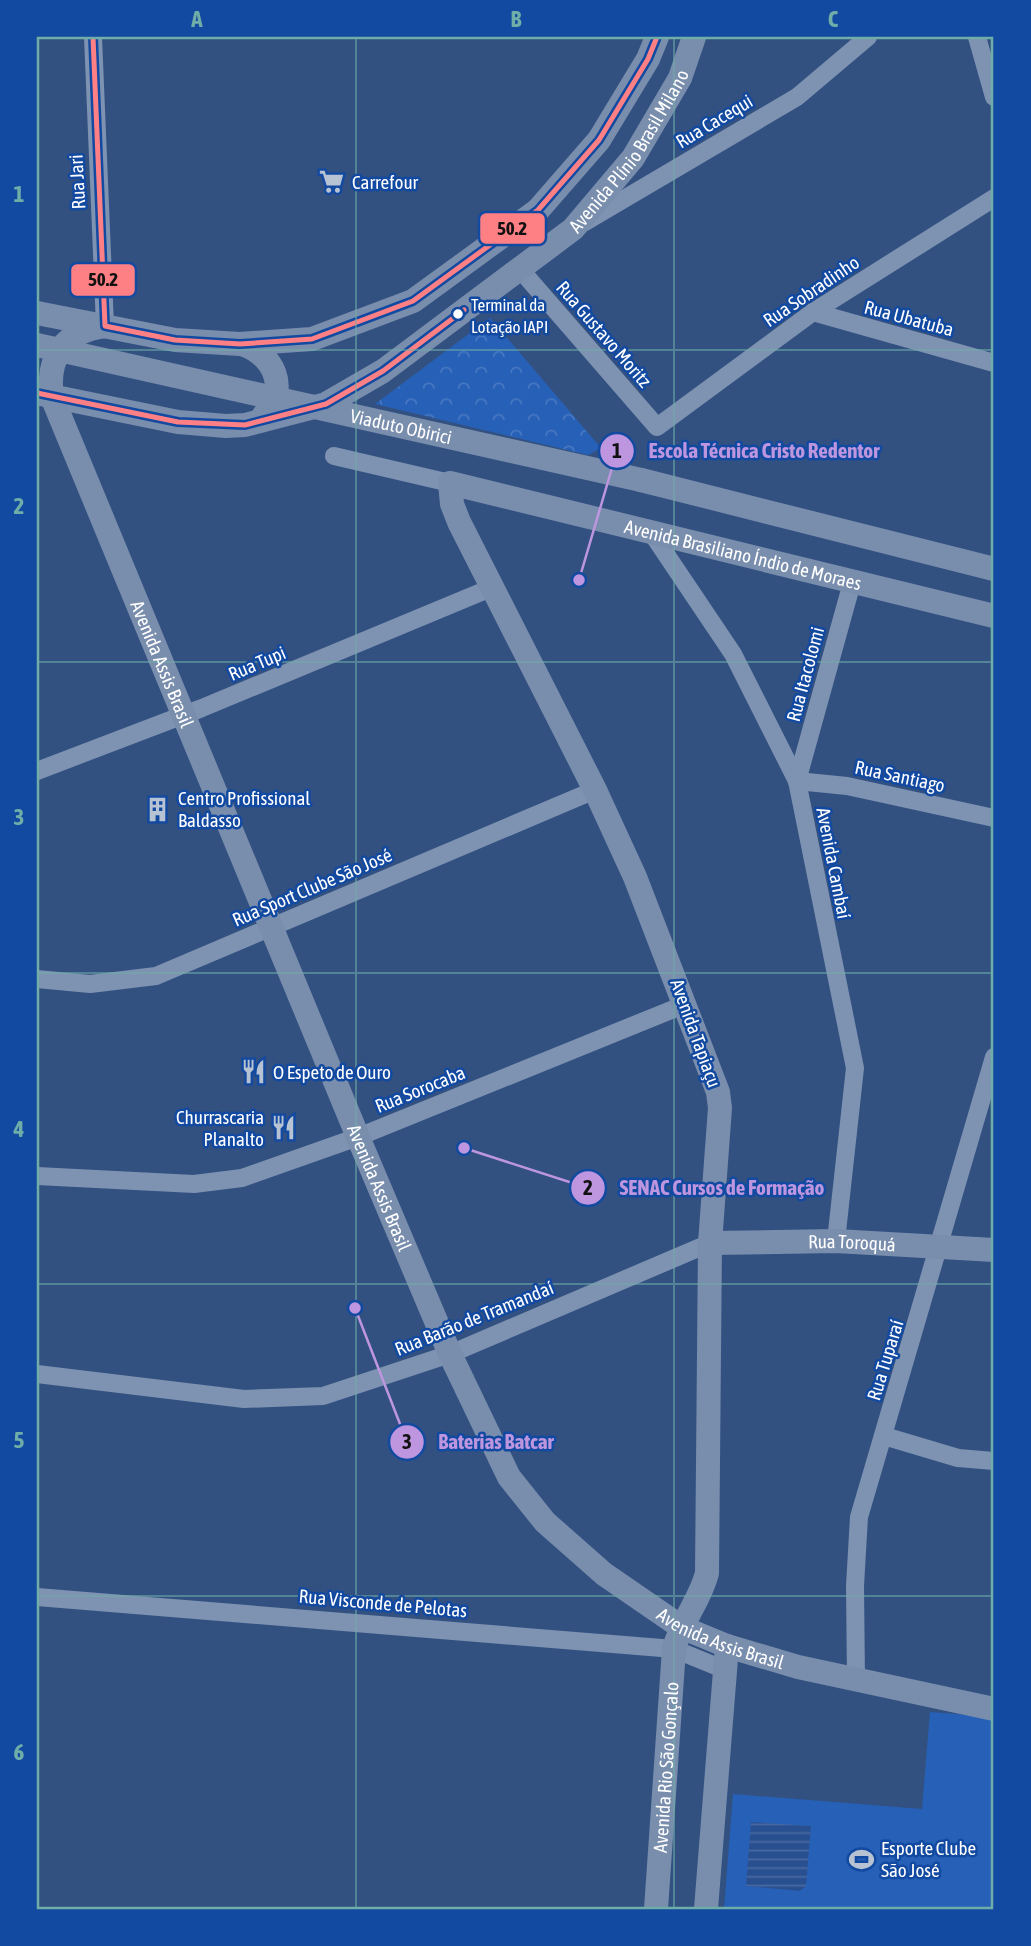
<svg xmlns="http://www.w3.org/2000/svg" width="1031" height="1946" viewBox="0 0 1031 1946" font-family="'Asap Condensed',sans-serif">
<defs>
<pattern id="park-crowns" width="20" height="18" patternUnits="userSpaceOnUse" patternTransform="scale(1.75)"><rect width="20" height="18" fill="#2760b7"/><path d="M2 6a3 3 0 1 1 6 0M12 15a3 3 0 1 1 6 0" fill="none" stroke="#4778c2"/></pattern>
<pattern id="water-rules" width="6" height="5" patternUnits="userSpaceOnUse" patternTransform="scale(1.75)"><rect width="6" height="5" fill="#284f90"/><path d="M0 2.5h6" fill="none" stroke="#4869a1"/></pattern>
</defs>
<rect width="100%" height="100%" fill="#325181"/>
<polygon fill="url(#park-crowns)" points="490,318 601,448 588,455 375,404"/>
<polygon fill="#2760b7" points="930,1712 994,1717 994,1909 724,1909 733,1794 922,1809"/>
<polygon fill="url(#water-rules)" points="751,1822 811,1826 806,1886 800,1891 746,1886"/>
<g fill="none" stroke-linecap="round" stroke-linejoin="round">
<g stroke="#7e92b1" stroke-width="18">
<polyline points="93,37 105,326"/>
<polyline points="977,37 994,97"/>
<polyline points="585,222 797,97 868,37"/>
<polyline points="519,268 657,427 813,312 994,198"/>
<polyline points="813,312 994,363"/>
<polyline points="334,456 450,483"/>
<polyline points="649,529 733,654 797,781 855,1068 836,1241"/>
<polyline points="37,771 202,708 491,588"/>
<polyline points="797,781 853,579"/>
<polyline points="797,781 847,786 994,818"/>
<polyline points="37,979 90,984 156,976 595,790"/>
<polyline points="37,1176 194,1184 242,1178 358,1137 686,1004"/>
<polyline points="37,1374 244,1399 323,1396 450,1354 710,1243"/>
<polyline points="884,1436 958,1458 994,1461"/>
<polyline points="37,1597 674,1649 723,1669"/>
<polyline points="856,1680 855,1586 859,1517 994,1057"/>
</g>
<g stroke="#798dad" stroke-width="24">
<polyline points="37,313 175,340 240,344 312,339 413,301 538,210 599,140 648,59 657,37"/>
<path id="s1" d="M 105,326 C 65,331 46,357 52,397 L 358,1137 L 450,1354 L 509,1477 L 545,1522 L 604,1574 L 681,1627 L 727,1646 L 798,1667 L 994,1709"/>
<path d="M 241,344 C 273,353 290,388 264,415"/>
<path id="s2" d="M 41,394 L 178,422 L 226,426 L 245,425 L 326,404 L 383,371 L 573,229 L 633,158 L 680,78 L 694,37"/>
<polyline points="641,480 994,569"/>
<path id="s3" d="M 710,1243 L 836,1241 L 994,1250"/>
<path id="s4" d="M 656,1909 L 674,1649 C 681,1621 700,1601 707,1573 L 710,1243 L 720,1108 L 718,1092 L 635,877 L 595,790 L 459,522 L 452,504 L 450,483 L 994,616"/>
<polyline points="706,1909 727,1646"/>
</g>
<path stroke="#798dad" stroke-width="24" id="s5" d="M 37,345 L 641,480"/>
<defs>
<g id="bus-1">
<polyline points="93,37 105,326 175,340 240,344 312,339 413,301 538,210 599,140 648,59 657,37"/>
<polyline points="37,393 178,422 245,425 326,404 383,371 464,310"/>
</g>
</defs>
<use href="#bus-1" stroke="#1249a1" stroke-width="10"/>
<use href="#bus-1" stroke="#ff8084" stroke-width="5"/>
</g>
<path fill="none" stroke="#6fada8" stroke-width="2" stroke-opacity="0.55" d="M 356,37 L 356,1909M 674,37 L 674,1909M 37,350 L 994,350M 37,662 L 994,662M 37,973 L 994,973M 37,1284 L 994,1284M 37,1596 L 994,1596"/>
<defs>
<symbol id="supermarket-bare" viewBox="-9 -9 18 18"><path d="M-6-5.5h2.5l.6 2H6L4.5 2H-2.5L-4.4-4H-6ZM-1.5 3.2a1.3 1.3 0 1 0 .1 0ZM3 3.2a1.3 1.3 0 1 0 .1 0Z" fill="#b7c2d3" stroke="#1249a1" stroke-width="2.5" paint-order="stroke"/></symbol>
<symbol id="building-bare" viewBox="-9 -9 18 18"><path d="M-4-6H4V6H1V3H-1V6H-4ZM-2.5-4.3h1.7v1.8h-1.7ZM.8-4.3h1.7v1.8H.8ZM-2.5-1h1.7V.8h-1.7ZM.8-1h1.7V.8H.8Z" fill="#b7c2d3" stroke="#1249a1" stroke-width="2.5" paint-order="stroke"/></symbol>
<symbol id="restaurant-bare" viewBox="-9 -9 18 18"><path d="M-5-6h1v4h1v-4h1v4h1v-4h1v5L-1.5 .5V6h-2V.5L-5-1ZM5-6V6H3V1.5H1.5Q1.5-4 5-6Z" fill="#b7c2d3" stroke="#1249a1" stroke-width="2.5" paint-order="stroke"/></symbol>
<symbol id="stadium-bare" viewBox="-9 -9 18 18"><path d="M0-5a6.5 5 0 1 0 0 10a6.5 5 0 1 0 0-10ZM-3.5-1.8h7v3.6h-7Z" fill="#b7c2d3" stroke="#1249a1" stroke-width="2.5" paint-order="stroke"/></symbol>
</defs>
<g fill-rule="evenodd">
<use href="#supermarket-bare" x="314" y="164" width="35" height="35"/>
<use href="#building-bare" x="140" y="792" width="35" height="35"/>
<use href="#restaurant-bare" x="236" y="1054" width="35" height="35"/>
<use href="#restaurant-bare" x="266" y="1110" width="35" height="35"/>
<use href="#stadium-bare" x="844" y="1842" width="35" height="35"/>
</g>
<circle fill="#fff" stroke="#1249a1" stroke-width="2.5" cx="458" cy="314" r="6"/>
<g text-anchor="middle" stroke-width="5" stroke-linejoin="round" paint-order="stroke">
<g font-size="17" fill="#fff" stroke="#1249a1" text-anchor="start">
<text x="471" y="311">Terminal da<tspan x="471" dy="22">Lotação IAPI</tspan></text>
</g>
<g font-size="19" fill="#fff" stroke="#1249a1">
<text transform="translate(714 121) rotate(-31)" y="7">Rua Cacequi</text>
<text dy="7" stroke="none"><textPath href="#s2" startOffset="690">Avenida Plínio Brasil Milano</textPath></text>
<text transform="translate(77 182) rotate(-93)" y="7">Rua Jari</text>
<text transform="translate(811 291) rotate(-34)" y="7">Rua Sobradinho</text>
<text transform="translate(909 318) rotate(15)" y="7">Rua Ubatuba</text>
<text transform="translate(604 334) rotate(49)" y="7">Rua Gustavo Moritz</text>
<text dy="7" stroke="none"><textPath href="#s5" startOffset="373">Viaduto Obirici</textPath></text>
<text dy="7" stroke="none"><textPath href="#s4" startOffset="1794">Avenida Brasiliano Índio de Moraes</textPath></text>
<text transform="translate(257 663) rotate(-23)" y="7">Rua Tupi</text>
<text dy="7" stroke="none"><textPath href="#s1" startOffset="390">Avenida Assis Brasil</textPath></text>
<text transform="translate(805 674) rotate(-75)" y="7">Rua Itacolomi</text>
<text transform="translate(900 776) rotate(12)" y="7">Rua Santiago</text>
<text transform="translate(834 863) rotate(79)" y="7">Avenida Cambaí</text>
<text transform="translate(312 887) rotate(-23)" y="7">Rua Sport Clube São José</text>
<text transform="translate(696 1033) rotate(70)" y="7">Avenida Tapiaçu</text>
<text transform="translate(420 1089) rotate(-22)" y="7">Rua Sorocaba</text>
<text dy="7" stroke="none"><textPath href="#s1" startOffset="957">Avenida Assis Brasil</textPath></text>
<text dy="7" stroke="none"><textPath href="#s3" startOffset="142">Rua Toroquá</textPath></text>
<text transform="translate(474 1318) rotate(-22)" y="7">Rua Barão de Tramandaí</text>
<text transform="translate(885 1360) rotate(-73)" y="7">Rua Tuparaí</text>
<text transform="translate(383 1603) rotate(5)" y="7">Rua Visconde de Pelotas</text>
<text dy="7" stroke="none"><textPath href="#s1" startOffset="1545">Avenida Assis Brasil</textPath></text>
<text dy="7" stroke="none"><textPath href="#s4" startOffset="142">Avenida Rio São Gonçalo</textPath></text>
</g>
<g font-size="19" fill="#fff" stroke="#1249a1" text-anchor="start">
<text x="352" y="189">Carrefour</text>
<text x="178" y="805">Centro Profissional<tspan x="178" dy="22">Baldasso</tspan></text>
<text x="273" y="1079">O Espeto de Ouro</text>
<text x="264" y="1124" text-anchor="end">Churrascaria<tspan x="264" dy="22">Planalto</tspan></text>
<text x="881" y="1855">Esporte Clube<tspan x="881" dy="22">São José</tspan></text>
</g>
</g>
<path fill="none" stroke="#bd96df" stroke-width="2.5" d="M579 580L617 451M464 1148L588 1188M355 1308L407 1442"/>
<g fill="#bd96df" stroke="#1249a1" stroke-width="2.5">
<circle cx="579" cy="580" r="7"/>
<circle cx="464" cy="1148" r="7"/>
<circle cx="355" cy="1308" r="7"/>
<circle cx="617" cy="451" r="18"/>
<circle cx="588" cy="1188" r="18"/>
<circle cx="407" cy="1442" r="18"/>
</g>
<g font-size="21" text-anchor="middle" font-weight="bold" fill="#111">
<text x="617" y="458">1</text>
<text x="588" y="1195">2</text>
<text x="407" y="1449">3</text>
</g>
<g font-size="21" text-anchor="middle" font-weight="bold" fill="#bd96df" stroke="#1249a1" stroke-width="5" stroke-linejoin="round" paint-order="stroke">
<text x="764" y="458">Escola Técnica Cristo Redentor</text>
<text x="722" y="1195">SENAC Cursos de Formação</text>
<text x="496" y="1449">Baterias Batcar</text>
</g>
<g stroke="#1249a1" stroke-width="2.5">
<rect x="479" y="212" width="67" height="33" rx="7" fill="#ff8084"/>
<rect x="70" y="263" width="66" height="34" rx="7" fill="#ff8084"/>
</g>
<g font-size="19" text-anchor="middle" font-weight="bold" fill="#111">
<text x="512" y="235">50.2</text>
<text x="103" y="286">50.2</text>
</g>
<rect width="1031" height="1946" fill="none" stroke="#1249a1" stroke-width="77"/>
<rect x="38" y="38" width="954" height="1870" fill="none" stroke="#6fada8" stroke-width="2.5"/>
<g font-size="23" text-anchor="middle" font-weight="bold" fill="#6fada8">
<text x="197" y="27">A</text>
<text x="516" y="27">B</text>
<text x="833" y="27">C</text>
<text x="19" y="202">1</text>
<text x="19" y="514">2</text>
<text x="19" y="825">3</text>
<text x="19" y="1137">4</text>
<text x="19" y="1448">5</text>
<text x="19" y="1760">6</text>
</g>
</svg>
